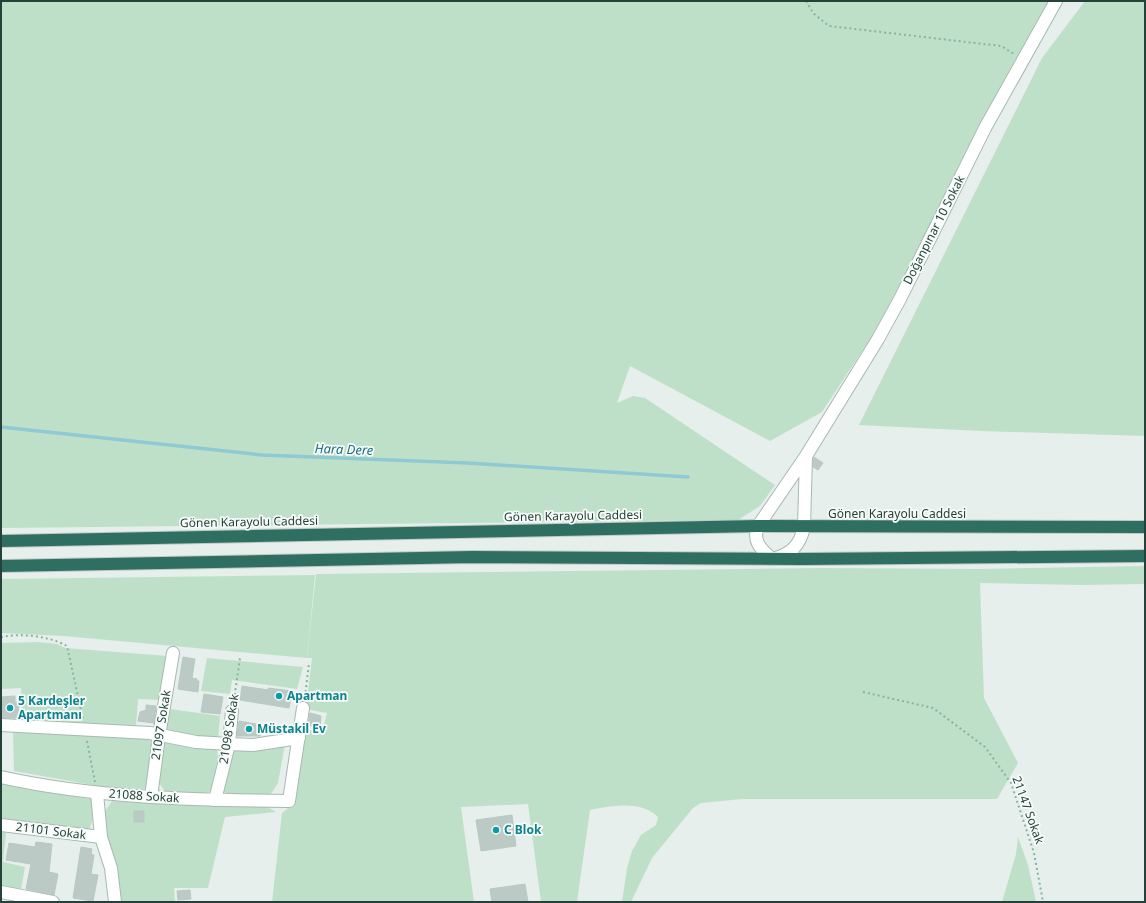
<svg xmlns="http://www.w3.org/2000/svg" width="1146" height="903" viewBox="0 0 1146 903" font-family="'Noto Sans',sans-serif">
<rect width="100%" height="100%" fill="#e6efeb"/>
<g fill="#bfe0c8">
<polygon points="1,1 1049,1 980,126 894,296 872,336 822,412 770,441 630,366 617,403 633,396 645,398 775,485 760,506 738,520 1,528"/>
<polygon points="1085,1 1145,1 1145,436 981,431 859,425 1042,58"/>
<path d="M 1145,566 L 1145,584 L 1082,585 L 980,583 L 984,698 L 1018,763 L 997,799 L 742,799 L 701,803 L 693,808 L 652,858 L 631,902 L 622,902 L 627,868 L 632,851 L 641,835 L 656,825 L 658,817 C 641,800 611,806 590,810 L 577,902 L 541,902 L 528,804 L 461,807 L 474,902 L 272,902 L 282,813 L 287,809 L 298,788 L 295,785 L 304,729 L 322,732 L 327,713 L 306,709 L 312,658 L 307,658 L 316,574 L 820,568 L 978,569 Z"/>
<polygon points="315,575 307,658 64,636 1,633 1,579"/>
<polygon points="37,642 57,644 65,648 168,656 161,700 138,699 136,725 22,723 21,688 1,689 1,643"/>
<polygon points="207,658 303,667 297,689 232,680 230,694 201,691"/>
<polygon points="170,709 220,716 218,739 166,732"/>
<polygon points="13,731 155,738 149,784 144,789 104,787 14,771"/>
<polygon points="165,742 217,747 218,758 211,791 195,796 165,791 159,783"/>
<polygon points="285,744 278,783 271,794 230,796 223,791 231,752 239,749"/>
<path d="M 1,783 L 30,789 L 91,799 C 94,811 94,820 88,832 L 1,820 Z"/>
<polygon points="112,801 268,807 276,812 225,817 208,888 174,888 175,902 120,902 118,871 105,829 104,813"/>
<polygon points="1,832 6,833 3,862 25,867 21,889 1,886"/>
<polygon points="1018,837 1028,865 1036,902 1002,902 1016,854"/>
</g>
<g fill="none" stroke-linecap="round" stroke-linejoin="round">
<polyline stroke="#8ec9d4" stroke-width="3.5" points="1,427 262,455 468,463 688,477"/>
</g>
<g fill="#bbcac4" stroke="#b8c9c2">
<polygon points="814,457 823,463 818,470 813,467"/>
<polygon points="183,657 195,659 192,678 197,679 197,681 199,681 198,692 178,689"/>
<polygon points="242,686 268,690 268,688 292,691 289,708 240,700"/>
<polygon points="204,694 223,697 220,714 201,712"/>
<polygon points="15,696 15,702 19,702 18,718 1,718 1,697"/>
<polygon points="146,705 156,706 154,723 138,721 140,712 146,710"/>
<polygon points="310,713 321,716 320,728 308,725"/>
<polygon points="239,721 262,725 260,736 237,736"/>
<rect x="134" y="811" width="10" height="11"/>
<polygon points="512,815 516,846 481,851 476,820"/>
<polygon points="36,842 52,844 49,872 58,874 54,895 26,889 31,864 6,860 9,843 35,847"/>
<polygon points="81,847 92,849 91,854 94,855 91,874 98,875 93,901 73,898"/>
<polygon points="525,884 528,902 492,902 490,889"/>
<polygon points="190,890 191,899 178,900 177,891"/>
</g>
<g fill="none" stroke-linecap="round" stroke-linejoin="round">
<defs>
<g id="minor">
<path d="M 806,456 L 804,527 C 800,546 790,555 772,559 C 761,549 752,542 758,526 L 806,456 L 878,339 L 900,299 L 985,128 L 1056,1"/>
<polyline points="1,725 150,733 196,742 229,744 253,745 299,738"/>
<path d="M 1,777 C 96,798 192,800 289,801 L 303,708"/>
<polyline points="97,793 101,837 111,868 115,902"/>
<polyline points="151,797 159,736 173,653"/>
<polyline points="215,800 229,744 232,711"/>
<polyline points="1,825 101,837"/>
<polyline points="1,892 53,902"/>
</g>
<g id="highway">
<polyline points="1,541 758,526 1145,527"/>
<polyline points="1,566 472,557 802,559 1145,556"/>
</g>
</defs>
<use href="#minor" stroke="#a8b8b2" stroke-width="14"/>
<use href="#highway" stroke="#c2cac8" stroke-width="14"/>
<g stroke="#86b3a5" stroke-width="2" stroke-dasharray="2 3" stroke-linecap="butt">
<polyline points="806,1 813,13 829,26 1001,46 1014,54"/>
<path d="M 1,637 C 22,633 49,636 67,646 L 83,719"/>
<polyline points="863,692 933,708 985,747 1011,783 1034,853 1043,902"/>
<polyline points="305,697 309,663"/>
<polyline points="234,700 240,658"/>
<polyline points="87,741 95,782"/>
</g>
<use href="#minor" stroke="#fff" stroke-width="12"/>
<use href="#highway" stroke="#2f6f62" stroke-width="12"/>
</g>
<g fill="#0f9aa8" stroke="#f7fbf9" stroke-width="1.5">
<circle cx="279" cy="696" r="4"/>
<circle cx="10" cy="708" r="4"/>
<circle cx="249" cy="729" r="4"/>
<circle cx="496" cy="830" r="4"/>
</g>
<g text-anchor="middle" stroke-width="3.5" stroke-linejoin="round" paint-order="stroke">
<g font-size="12" fill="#24423a" stroke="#f7fbf9">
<text transform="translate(934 230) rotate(-63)" y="4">Doğanpınar 10 Sokak</text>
<text x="897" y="518">Gönen Karayolu Caddesi</text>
<text transform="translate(573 516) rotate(-1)" y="4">Gönen Karayolu Caddesi</text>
<text transform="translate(249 522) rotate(-1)" y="4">Gönen Karayolu Caddesi</text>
<text transform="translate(161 725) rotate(-81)" y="4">21097 Sokak</text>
<text transform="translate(229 729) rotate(-81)" y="4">21098 Sokak</text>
<text transform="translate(144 796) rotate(4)" y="4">21088 Sokak</text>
<text transform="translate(1028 810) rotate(70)" y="4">21147 Sokak</text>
<text transform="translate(51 831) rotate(7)" y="4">21101 Sokak</text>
</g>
<g font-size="12" font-weight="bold" fill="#0d838f" stroke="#f7fbf9" text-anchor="start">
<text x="287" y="700">Apartman</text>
<text x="18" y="705">5 Kardeşler<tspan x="18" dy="14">Apartmanı</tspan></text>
<text x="257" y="733">Müstakil Ev</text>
<text x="504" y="834">C Blok</text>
</g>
<g font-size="13" font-style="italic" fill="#1c6f80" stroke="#f7fbf9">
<text transform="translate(344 449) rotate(2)" y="5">Hara Dere</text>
</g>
</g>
<rect width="1146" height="903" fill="none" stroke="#24423a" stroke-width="4"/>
</svg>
